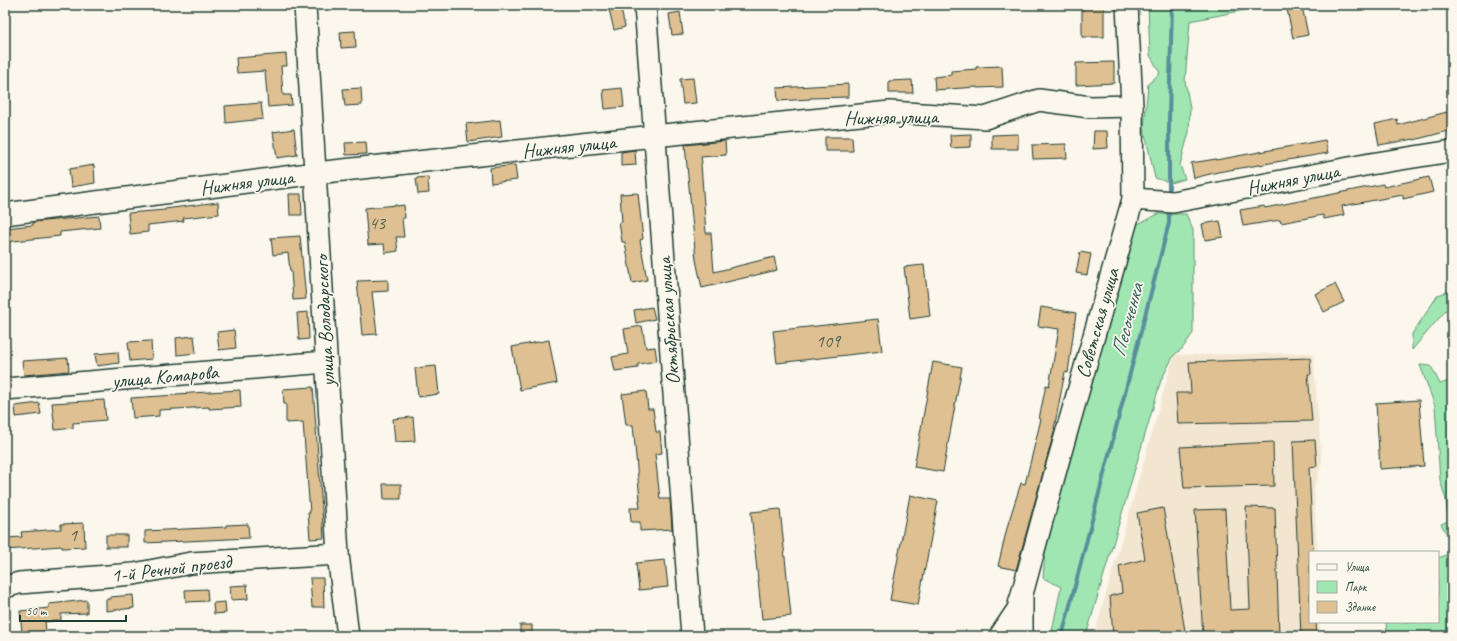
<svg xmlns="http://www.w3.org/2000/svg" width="1457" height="641" viewBox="0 0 1457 641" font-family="Caveat,sans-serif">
<rect width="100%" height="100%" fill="#fbf7ec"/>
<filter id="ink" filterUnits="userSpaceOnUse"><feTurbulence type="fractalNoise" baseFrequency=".025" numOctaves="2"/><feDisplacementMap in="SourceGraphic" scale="8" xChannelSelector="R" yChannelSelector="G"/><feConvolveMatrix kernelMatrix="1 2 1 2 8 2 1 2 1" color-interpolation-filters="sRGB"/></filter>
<g filter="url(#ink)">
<polygon fill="#f3e6d1" points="1313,353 1322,462 1314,489 1317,552 1310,552 1310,622 1320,622 1320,636 1094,636 1174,355"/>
<g fill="#a0e6b2" stroke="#609273">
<polygon points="1148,5 1234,5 1245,10 1190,21 1185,81 1190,108 1189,132 1180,165 1185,179 1171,183 1155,178 1144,129 1148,84 1160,73 1150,55"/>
<polygon points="1158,214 1186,214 1193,230 1193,333 1182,349 1174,355 1161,380 1086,636 1051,636 1061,587 1043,578 1046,539 1132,227"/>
<polygon points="1452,290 1452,303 1412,350 1412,334 1438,295"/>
<polygon points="1420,365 1431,366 1440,384 1452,380 1452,543 1441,524 1448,521 1446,500 1440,480 1435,406"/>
<polygon points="1452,553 1452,636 1363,636 1387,633 1386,622 1438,622 1438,558"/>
</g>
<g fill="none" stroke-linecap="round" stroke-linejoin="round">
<g stroke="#598f9b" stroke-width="4">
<polyline points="1169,197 1169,117 1172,5"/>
<polyline points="1062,636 1169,223 1169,207"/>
</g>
</g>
<g fill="#dfc092" stroke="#1f3d34">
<polygon points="608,5 620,5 625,27 614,30"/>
<rect x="1082" y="5" width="22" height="32"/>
<polygon points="1302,6 1308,35 1293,38 1287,9"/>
<polygon points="680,12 683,34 672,35 669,14"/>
<polygon points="355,31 356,47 341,48 340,32"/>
<polygon points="286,54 287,66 281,66 283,95 291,95 292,105 268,107 265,71 237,73 236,58"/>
<polygon points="1114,62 1114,83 1076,85 1076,63"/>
<polygon points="1002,66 1003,87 977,88 977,87 935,90 934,77 951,75 951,71 976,69 976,67"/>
<polygon points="693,78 696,103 683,104 680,79"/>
<polygon points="912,80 913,93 889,93 889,81"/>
<polygon points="848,84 848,97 810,98 810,99 778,101 777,88"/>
<polygon points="361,88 362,105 345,106 343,89"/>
<polygon points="622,88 624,107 605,109 603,90"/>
<polygon points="261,103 263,119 226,123 225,106"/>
<polygon points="1447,112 1452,130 1414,140 1414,139 1379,145 1375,124 1397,119 1398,125"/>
<polygon points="500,120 502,137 468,142 466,124"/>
<polygon points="294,129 297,155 277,158 273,132"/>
<polygon points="1094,131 1107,131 1108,148 1093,149"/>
<polygon points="971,134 971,147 951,148 950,135"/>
<polygon points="1018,134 1018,149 992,149 992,135"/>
<polygon points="825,137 852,137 853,151 825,151"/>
<polygon points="1325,140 1328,153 1218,172 1194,178 1191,163 1216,159 1216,160"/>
<polygon points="725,141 726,155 701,157 702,163 701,164 706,233 711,233 714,272 774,257 777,270 702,288 696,260 685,145"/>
<polygon points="366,142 367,154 346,155 345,143"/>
<polygon points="1066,144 1067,158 1033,159 1032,145"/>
<polygon points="635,150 636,165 621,166 621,152"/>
<polygon points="94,165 95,183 71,187 69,169"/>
<polygon points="515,165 517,180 491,183 490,168"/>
<polygon points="428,177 429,193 418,194 416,178"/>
<polygon points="1429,177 1433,192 1403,199 1403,195 1342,206 1344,215 1324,219 1323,215 1281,223 1280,220 1243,226 1240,210 1264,206 1265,208 1383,184 1384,187"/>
<polygon points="638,193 643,239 640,240 647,280 632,283 625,242 622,242 619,222 622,222 620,194"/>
<polygon points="289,194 301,194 302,215 290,215"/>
<polygon points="218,202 219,214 183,218 184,221 148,225 148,232 130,234 128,213 165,210 165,209"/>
<polygon points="397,205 397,206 404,205 405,218 402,218 404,237 396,237 398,251 385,253 384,244 368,245 365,208"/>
<polygon points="99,216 100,228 60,232 60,236 5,242 5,228 33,225 33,222"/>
<polygon points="1220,221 1223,237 1205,240 1202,224"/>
<polygon points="300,236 306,299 293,300 291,271 290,271 288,253 273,255 271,238"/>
<polygon points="1080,252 1091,254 1087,275 1076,273"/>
<polygon points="924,265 930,316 910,319 904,267"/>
<polygon points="388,280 388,291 372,292 377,334 362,335 357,281"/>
<polygon points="1335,284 1344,302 1324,312 1315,294"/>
<polygon points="652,307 655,319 636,323 634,310"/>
<polygon points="1041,307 1076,313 1068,373 1065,372 1054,429 1055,429 1016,570 998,566 1008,524 1021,483 1025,484 1041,419 1039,419 1046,385 1049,386 1059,329 1038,326"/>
<polygon points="308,312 309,339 299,340 297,313"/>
<polygon points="878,319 882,351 777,363 773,331"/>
<polygon points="642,326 646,348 655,347 657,361 638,364 638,368 615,371 612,357 628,354 624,329"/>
<polygon points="234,330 236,348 219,350 217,332"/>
<polygon points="194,336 196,353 177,355 176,338"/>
<polygon points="549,340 557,383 520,390 512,347"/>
<polygon points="151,341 152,359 130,361 128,342"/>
<polygon points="118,352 119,363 97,366 95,354"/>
<polygon points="68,358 69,371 24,375 22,361"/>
<polygon points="1310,358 1311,374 1308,374 1312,421 1178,424 1176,393 1191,393 1189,362"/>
<polygon points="933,362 962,367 943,472 914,467"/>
<polygon points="436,366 439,394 418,397 415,368"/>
<polygon points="313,387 324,538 310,539 308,513 310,513 303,422 286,423 286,404 284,404 283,389"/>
<polygon points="240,390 241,407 209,409 209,407 159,410 159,416 133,418 131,398 176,395 176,394"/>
<polygon points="646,391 648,409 653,409 656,432 660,432 662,453 655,454 660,499 670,499 672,529 640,531 640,522 631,522 630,508 640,508 639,500 640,500 633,425 626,425 622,394"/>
<polygon points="104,400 106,420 73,423 73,428 55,430 52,403"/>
<polygon points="1419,400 1424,466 1380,469 1376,403"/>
<polygon points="39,403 41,414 16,417 15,406"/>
<polygon points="413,417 415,441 395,442 393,419"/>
<polygon points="1315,440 1317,466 1309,467 1313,552 1310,552 1310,622 1316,622 1317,636 1301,636 1293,441"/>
<polygon points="1273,442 1274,486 1184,488 1180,447"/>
<polygon points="383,484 401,484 401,499 384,499"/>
<polygon points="910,495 938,501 918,605 890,600"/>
<polygon points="1246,507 1275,508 1279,636 1203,636 1195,510 1225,509 1230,610 1250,609"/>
<polygon points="1163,508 1186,636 1113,636 1110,596 1122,593 1119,566 1145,559 1137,513"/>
<polygon points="780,509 791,616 762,619 751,512"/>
<polygon points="84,523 85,547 62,548 62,546 5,550 5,538 22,537 21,532 61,529 61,524"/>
<polygon points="248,524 249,538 145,543 145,531 226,527 226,525"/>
<rect x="106" y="535" width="21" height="12"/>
<polygon points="665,560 668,587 639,590 636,563"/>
<polygon points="310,578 323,578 324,607 312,607"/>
<polygon points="247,585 248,599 231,600 230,586"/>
<polygon points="207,589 208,601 186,602 185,590"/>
<polygon points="133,595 134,608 106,611 106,599 110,599 110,597"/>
<polygon points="87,600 87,613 61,614 61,620 45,622 46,631 22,633 20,611 49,608 49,604"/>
<polygon points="225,602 226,613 214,614 213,603"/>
<rect x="520" y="625" width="12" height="11"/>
</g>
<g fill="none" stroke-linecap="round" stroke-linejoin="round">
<defs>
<g id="minor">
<polyline points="305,5 338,554 348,636"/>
<polyline points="645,5 692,636"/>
<polyline points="1133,199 1173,202 1370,164 1452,151"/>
<polyline points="5,214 316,173 654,136 890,112 985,118 1039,100 1090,107 1132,106"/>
<polyline points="5,389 326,362"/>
<polyline points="5,587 19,583 134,574 191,563 338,554"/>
<polyline points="1000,636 1018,609 1020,600"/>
<polyline points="1022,636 1022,594 1058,462 1133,199 1132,106 1127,5"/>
</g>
</defs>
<use href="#minor" stroke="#1f3d34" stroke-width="24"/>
<use href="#minor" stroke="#fbf7ec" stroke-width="21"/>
</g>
</g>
<g text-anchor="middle" stroke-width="3.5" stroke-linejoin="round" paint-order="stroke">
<g font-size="18" fill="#4f5e4c">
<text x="377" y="229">43</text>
<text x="828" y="347">109</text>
<text x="73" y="541">1</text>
</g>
<g font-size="20" fill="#1f3d34" stroke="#fbf7ec">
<text transform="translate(891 117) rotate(-1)" y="7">Нижняя улица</text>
<text transform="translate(569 146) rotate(-6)" y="7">Нижняя улица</text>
<text transform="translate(1293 179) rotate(-11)" y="7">Нижняя улица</text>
<text transform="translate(247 182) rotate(-7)" y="7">Нижняя улица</text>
<text transform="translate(324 321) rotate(-93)" y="7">улица Володарского</text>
<text transform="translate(668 321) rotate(-94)" y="7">Октябрьская улица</text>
<text transform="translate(1097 323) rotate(-74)" y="7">Советская улица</text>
<text transform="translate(165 376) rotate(-5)" y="7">улица Комарова</text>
<text transform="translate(171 568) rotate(-7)" y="7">1-й Речной проезд</text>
</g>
<g font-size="21" font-style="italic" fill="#375f5f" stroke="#fbf7ec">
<text transform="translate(1127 320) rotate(-75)" y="7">Песоченка</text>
</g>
</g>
<rect width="1457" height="641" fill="none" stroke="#fbf7ec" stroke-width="20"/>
<rect x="10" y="10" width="1437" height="621" fill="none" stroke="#1f3d34" stroke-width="1.5" filter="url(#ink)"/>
<rect x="1309" y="551" width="130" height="72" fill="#fbf7ec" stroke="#a3ada2"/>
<rect x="1317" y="564" width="20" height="6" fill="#fbf7ec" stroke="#a3ada2"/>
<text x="1345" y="571" font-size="12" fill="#1f3d34">Улица</text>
<rect x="1317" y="581" width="20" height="12" fill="#a0e6b2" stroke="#a3ada2"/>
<text x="1345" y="591" font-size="12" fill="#1f3d34">Парк</text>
<rect x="1317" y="601" width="20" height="12" fill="#dfc092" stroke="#a3ada2"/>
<text x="1345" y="611" font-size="12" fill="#1f3d34">Здание</text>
<path d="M20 615v6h106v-6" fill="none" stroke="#1f3d34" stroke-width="2"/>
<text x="26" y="615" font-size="12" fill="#1f3d34" stroke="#fbf7ec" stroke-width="3" paint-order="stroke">50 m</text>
</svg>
